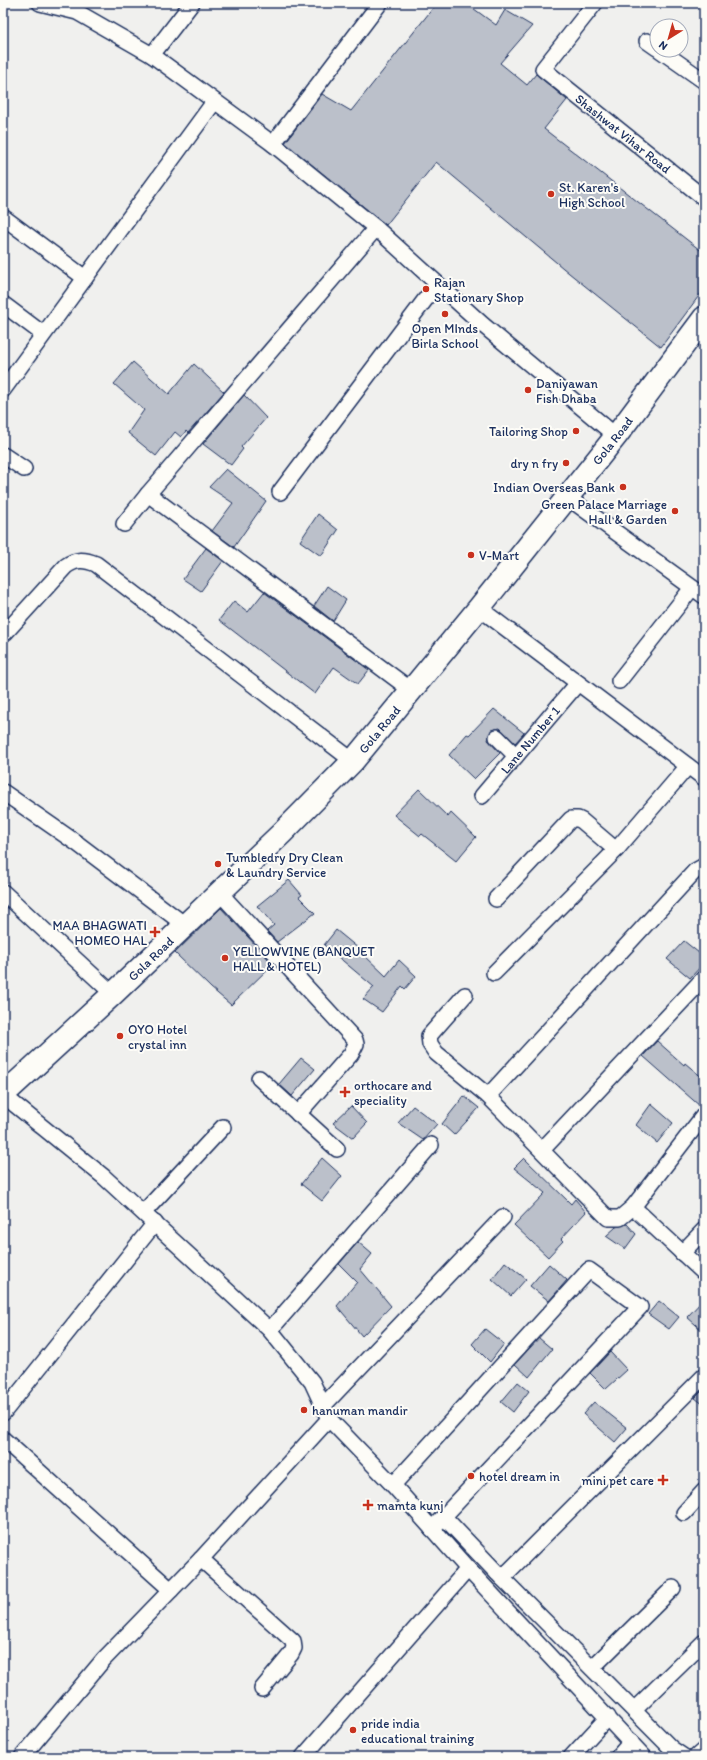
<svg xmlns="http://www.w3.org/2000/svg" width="707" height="1760" viewBox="0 0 707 1760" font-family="Itim,sans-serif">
<rect width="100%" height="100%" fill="#f0f0ee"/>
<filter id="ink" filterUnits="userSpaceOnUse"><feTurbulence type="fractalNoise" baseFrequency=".025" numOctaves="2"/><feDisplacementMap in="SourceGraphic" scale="8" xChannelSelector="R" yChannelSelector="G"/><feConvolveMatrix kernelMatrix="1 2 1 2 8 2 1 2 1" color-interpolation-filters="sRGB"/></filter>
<g filter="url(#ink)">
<g fill="#bbc0ca" stroke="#1b2f5e">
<polygon points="437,3 466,3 496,25 505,10 532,26 500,63 527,85 536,74 567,100 544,129 704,253 704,289 661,347 569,273 436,162 386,225 285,143 322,94 351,111"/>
<polygon points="133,362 169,394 194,364 224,392 188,433 186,431 181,437 175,432 156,456 128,433 144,410 114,384"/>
<polygon points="244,395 266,418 241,447 243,449 231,465 203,444"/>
<polygon points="226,469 266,501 234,547 212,531 233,503 209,487"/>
<polygon points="318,514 338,530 321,556 300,541"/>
<polygon points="206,548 223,561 201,591 183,579"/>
<polygon points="327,586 346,600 333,621 314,606"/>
<polygon points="264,592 369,670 358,684 334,667 315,694 219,620 234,601 248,612"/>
<polygon points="494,709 524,733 515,743 500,728 491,730 488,740 500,753 474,779 449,755 467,734 469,735"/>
<polygon points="419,789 448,817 451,813 476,837 456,861 422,834 420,836 394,815"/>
<polygon points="289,880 302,895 299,897 315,913 277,942 267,931 274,925 257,906"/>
<polygon points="221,908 273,964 231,1005 211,988 175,953"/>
<polygon points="336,930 364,953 363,954 386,976 399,960 416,976 405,989 402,986 382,1012 363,999 374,987 324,945"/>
<polygon points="684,941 704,957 704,963 690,978 667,959"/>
<polygon points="657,1041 684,1065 685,1063 704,1079 704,1106 701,1107 643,1056"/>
<polygon points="301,1058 315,1069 292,1096 279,1084"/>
<polygon points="464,1096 479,1108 454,1135 442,1124"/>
<polygon points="651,1104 673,1123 657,1143 636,1125"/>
<polygon points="351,1106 367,1123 353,1138 333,1123"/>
<polygon points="413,1106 437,1124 423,1140 398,1123"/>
<polygon points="322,1158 342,1176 322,1201 301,1184"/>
<polygon points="524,1158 571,1204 575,1199 586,1212 561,1239 563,1241 548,1257 514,1225 545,1193 514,1168"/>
<polygon points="627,1224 636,1234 625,1249 606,1236 616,1227"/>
<polygon points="358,1242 372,1254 360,1269 391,1306 362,1336 337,1306 357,1282 339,1264"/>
<polygon points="505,1262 526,1279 511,1296 492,1279"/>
<polygon points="549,1264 567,1280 549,1301 530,1286"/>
<polygon points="704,1299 704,1332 687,1317"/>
<polygon points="659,1301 679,1317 669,1329 648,1314"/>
<polygon points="485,1329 504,1344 490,1362 472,1344"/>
<polygon points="539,1338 552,1349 529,1377 515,1364"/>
<polygon points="610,1352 627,1370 606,1389 590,1373"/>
<polygon points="518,1382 529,1391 513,1412 501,1402"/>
<polygon points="704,1389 704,1405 695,1398"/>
<polygon points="594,1402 627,1428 615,1442 583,1414"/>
</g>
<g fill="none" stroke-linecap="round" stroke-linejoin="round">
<defs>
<g id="street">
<polyline points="40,3 77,12 152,55 273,144 376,228 483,325 616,436"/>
<path id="s1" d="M 595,3 L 543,69 L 704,198"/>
<polyline points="647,41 657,48"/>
<polyline points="660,50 704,81"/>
<polyline points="152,55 192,3"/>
<polyline points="273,144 380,3"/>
<polyline points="3,217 85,278"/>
<polyline points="3,304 43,334"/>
<polyline points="3,390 214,102"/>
<polyline points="3,455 24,469"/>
<polyline points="280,492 437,284"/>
<polyline points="148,494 411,690"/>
<polyline points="567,497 704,596"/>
<polyline points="124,524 148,494 376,228"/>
<polyline points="479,608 704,778"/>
<path d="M 5,633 L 66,566 C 76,559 84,559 96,564 L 353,761"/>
<polyline points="619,681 692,588"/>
<polyline points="497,737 516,756"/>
<polyline points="3,792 78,844 185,925"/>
<path id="s2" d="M 482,796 L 578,683"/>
<polyline points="3,892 113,994"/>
<polyline points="219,892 355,1040 356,1044 351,1054 298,1114"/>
<polyline points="496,899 571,819 578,819 582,821 616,850"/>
<polyline points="494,973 616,850 688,766"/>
<polyline points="465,995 429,1036 430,1044 436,1053 488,1096 608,1218 620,1218 633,1207 704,1115"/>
<polyline points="259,1078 337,1149"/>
<polyline points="3,1095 104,1177 270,1330 312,1382 329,1419 393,1485 468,1569 644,1757"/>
<polyline points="488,1096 695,871 704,866"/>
<polyline points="542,1150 704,978"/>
<polyline points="633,1207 704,1273"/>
<polyline points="144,1212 223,1127"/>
<polyline points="682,1253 704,1230"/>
<polyline points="270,1330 431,1145"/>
<polyline points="322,1407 503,1217"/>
<polyline points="3,1413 155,1223"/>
<polyline points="3,1439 171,1590"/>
<polyline points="393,1485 589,1270 640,1307 432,1529"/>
<polyline points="684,1513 704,1491"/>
<polyline points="444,1517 502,1578 704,1376"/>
<polyline points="201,1559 293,1641 294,1648 291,1654 262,1689"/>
<polyline points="502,1578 672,1749 684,1757"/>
<polyline points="592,1668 673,1588"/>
<polyline points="634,1710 704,1642"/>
<polyline points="22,1757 104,1659 201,1559 329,1419"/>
<polyline points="303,1757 468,1569"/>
<polyline points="571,1757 608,1717"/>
<polyline points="618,1757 631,1742"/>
<polyline points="696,1757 704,1750"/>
</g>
<g id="secondary">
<path id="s3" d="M 3,1095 L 113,994 L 282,833 L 353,761 L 479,608 L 616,436 L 704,318"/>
</g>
</defs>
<use href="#street" stroke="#1b2f5e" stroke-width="18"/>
<use href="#secondary" stroke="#1b2f5e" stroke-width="25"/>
<use href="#street" stroke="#fdfcf7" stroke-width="15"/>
<use href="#secondary" stroke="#fdfcf7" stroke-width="22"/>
</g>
</g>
<g fill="#c8321e" stroke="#fdfcf7" stroke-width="1.5">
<circle cx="551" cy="194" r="4"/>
<circle cx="426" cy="289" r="4"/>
<circle cx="445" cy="314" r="4"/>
<circle cx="528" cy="390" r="4"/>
<circle cx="576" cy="431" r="4"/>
<circle cx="566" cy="463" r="4"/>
<circle cx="623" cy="487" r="4"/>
<circle cx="675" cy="511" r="4"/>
<circle cx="471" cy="555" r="4"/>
<circle cx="218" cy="864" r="4"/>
<path d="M153 926h4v4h4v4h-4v4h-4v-4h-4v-4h4z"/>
<circle cx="225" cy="958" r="4"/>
<circle cx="120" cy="1036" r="4"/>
<path d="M343 1086h4v4h4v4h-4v4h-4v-4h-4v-4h4z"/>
<circle cx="304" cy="1410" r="4"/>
<circle cx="471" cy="1476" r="4"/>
<path d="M661 1474h4v4h4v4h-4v4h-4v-4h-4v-4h4z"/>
<path d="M366 1499h4v4h4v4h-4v4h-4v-4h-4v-4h4z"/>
<circle cx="353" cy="1730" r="4"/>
</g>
<g text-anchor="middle" stroke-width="4" stroke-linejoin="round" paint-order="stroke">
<g font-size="13" fill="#1b2f5e" stroke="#fdfcf7">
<text dy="5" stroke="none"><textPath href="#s1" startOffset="187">Shashwat Vihar Road</textPath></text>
<text dy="5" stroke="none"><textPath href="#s3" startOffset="896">Gola Road</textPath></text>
<text dy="5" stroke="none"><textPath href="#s3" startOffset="525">Gola Road</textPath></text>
<text dy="5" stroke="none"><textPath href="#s2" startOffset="74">Lane Number 1</textPath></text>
<text dy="5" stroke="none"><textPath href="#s3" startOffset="201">Gola Road</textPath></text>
</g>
<g font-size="13" fill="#1b2f5e" stroke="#fdfcf7" text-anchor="start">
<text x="559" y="192">St. Karen's<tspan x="559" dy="15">High School</tspan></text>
<text x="434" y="287">Rajan<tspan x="434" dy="15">Stationary Shop</tspan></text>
<text x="445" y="333" text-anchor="middle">Open MInds<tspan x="445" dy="15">Birla School</tspan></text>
<text x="536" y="388">Daniyawan<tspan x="536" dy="15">Fish Dhaba</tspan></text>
<text x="568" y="436" text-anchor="end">Tailoring Shop</text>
<text x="558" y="468" text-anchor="end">dry n fry</text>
<text x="615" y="492" text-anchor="end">Indian Overseas Bank</text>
<text x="667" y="509" text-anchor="end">Green Palace Marriage<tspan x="667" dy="15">Hall &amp; Garden</tspan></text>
<text x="479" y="560">V-Mart</text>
<text x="226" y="862">Tumbledry Dry Clean<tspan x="226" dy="15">&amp; Laundry Service</tspan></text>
<text x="147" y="930" text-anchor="end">MAA BHAGWATI<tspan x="147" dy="15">HOMEO HAL</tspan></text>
<text x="233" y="956">YELLOWVINE (BANQUET<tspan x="233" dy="15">HALL &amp; HOTEL)</tspan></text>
<text x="128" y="1034">OYO Hotel<tspan x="128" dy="15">crystal inn</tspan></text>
<text x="354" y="1090">orthocare and<tspan x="354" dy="15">speciality</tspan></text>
<text x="312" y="1415">hanuman mandir</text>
<text x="479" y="1481">hotel dream in</text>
<text x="654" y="1485" text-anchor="end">mini pet care</text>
<text x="377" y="1510">mamta kunj</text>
<text x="361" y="1728">pride india<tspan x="361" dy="15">educational training</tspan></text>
</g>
</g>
<rect width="707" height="1760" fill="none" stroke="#fdfcf7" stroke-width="16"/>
<rect x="8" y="8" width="691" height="1744" fill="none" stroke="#1b2f5e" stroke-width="1.5" filter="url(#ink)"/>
<g transform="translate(669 38) rotate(217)"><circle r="19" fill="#fdfcf7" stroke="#a3aaba"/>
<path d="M0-3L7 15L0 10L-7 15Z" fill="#c8321e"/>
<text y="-6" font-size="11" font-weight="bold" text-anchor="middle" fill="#1b2f5e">N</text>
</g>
</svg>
